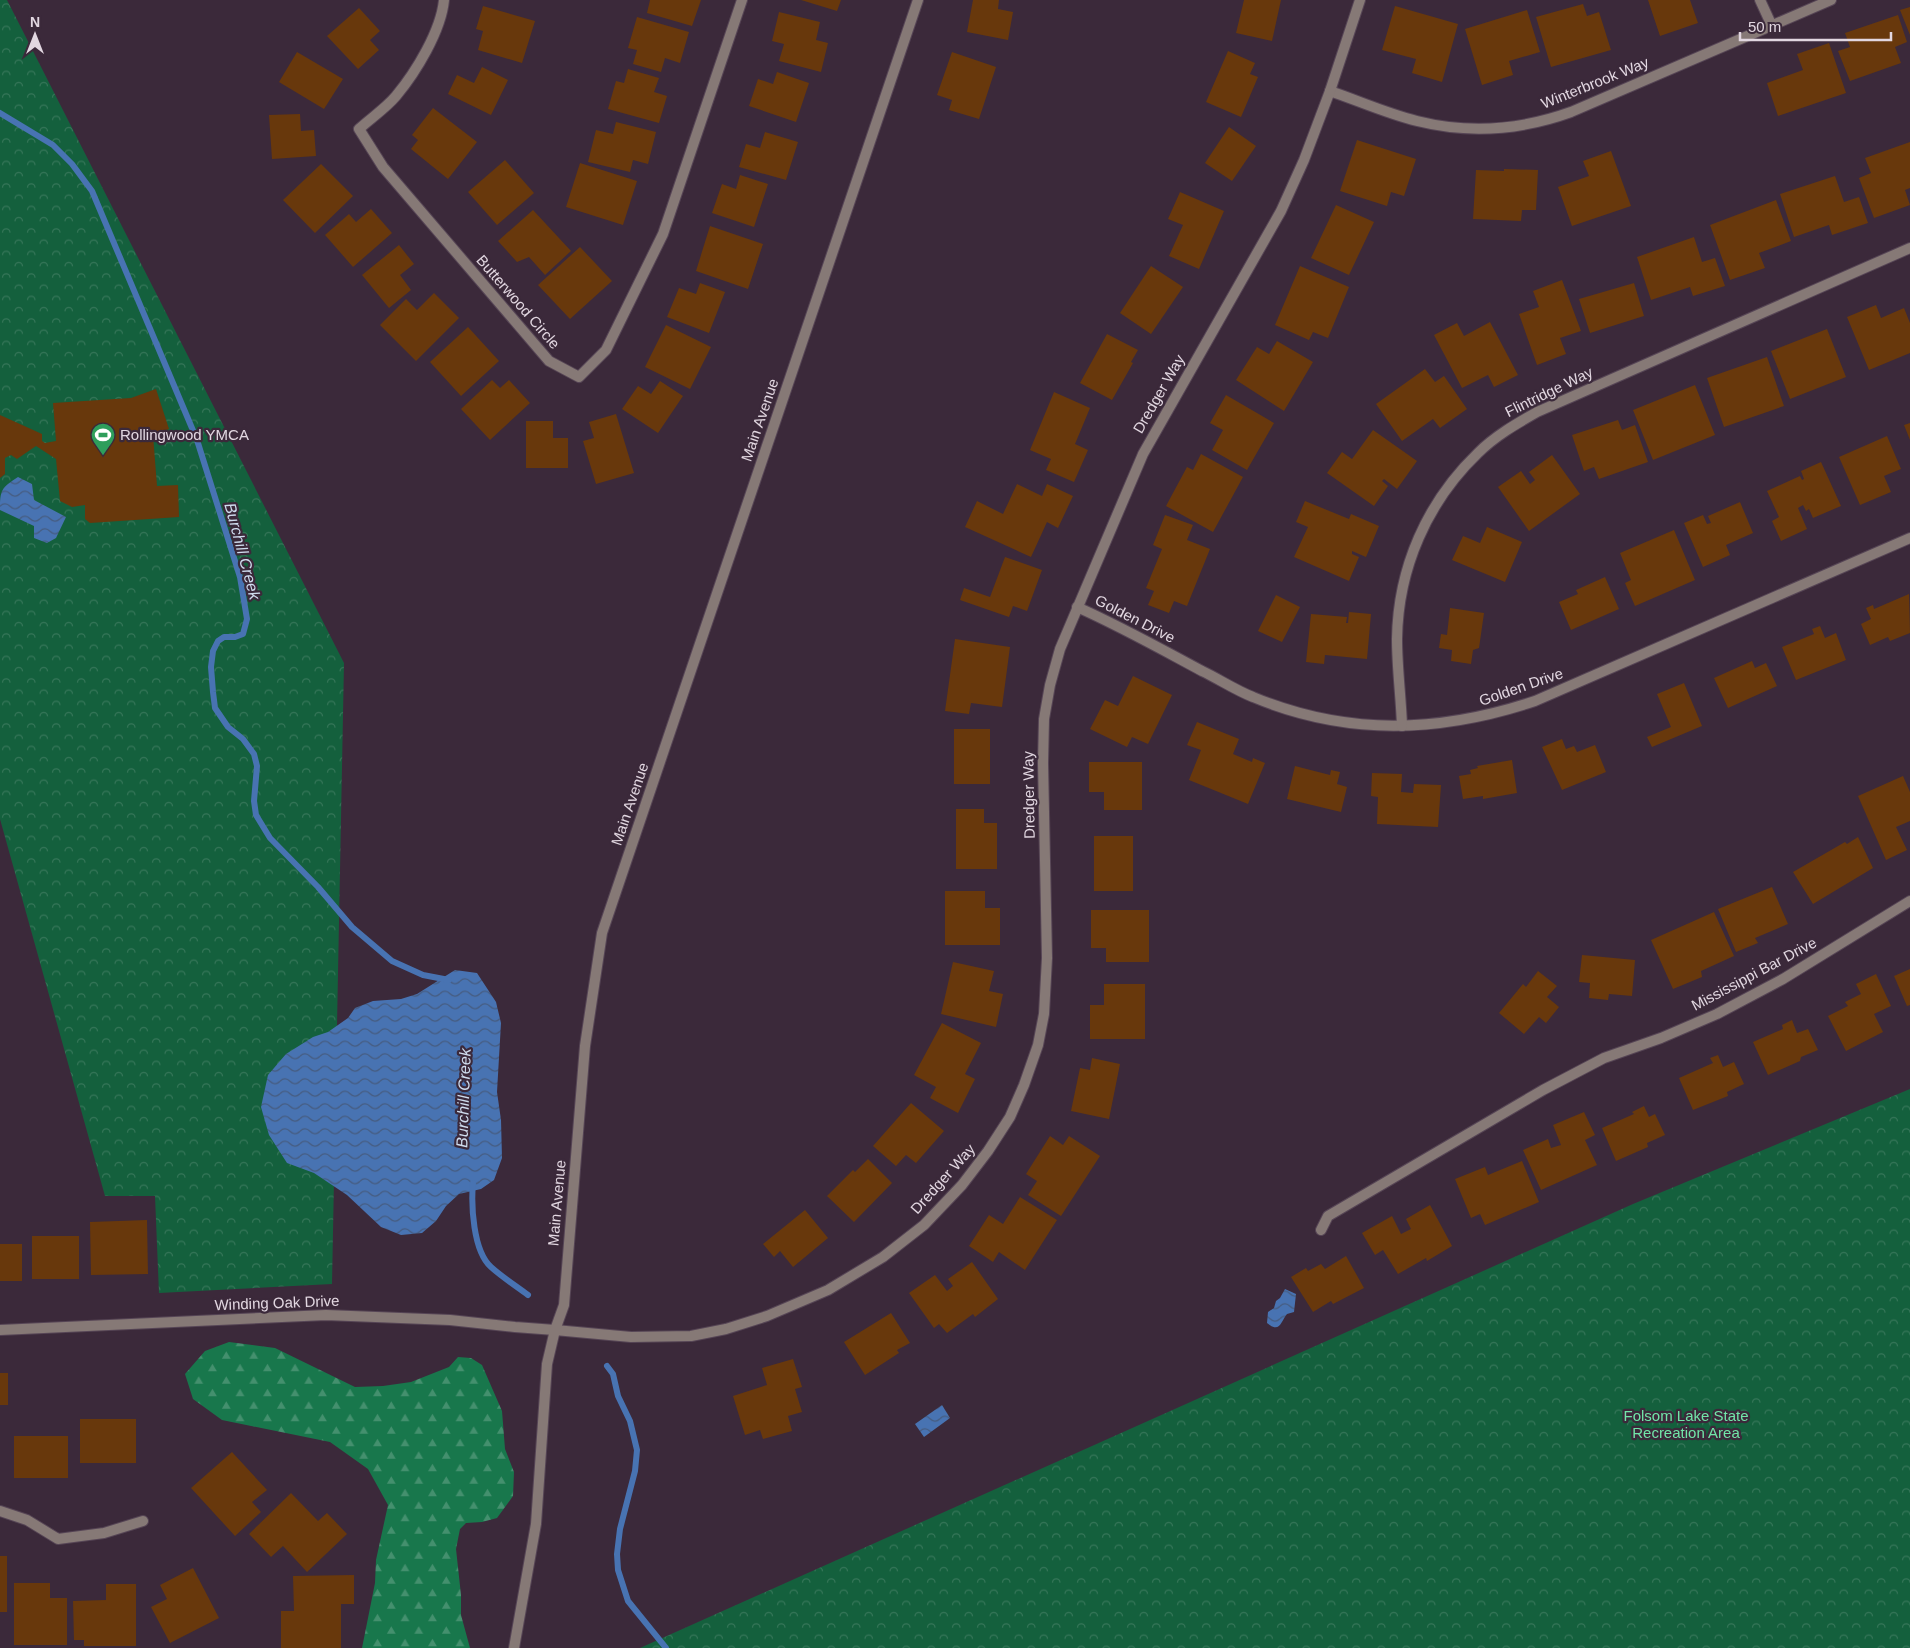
<svg xmlns="http://www.w3.org/2000/svg" width="1910" height="1648" viewBox="0 0 1910 1648" font-family="Arial,sans-serif">
<defs>
<pattern id="forest-firs" width="22" height="20" patternUnits="userSpaceOnUse" patternTransform="scale(1.25)"><rect width="22" height="20" fill="#18774c"/><path d="M5 1l3.5 6h-7zM16 11l3.5 6h-7z" fill="#44906e"/></pattern>
<pattern id="park-crowns" width="20" height="18" patternUnits="userSpaceOnUse" patternTransform="scale(1.25)"><rect width="20" height="18" fill="#14603d"/><path d="M2 6a3 3 0 1 1 6 0M12 15a3 3 0 1 1 6 0" fill="none" stroke="#367659"/></pattern>
<pattern id="water-waves" width="16" height="10" patternUnits="userSpaceOnUse" patternTransform="scale(1.25)"><rect width="16" height="10" fill="#4873b2"/><path d="M0 5q4-4 8 0t8 0" fill="none" stroke="#465c80"/></pattern>
</defs>
<rect width="100%" height="100%" fill="#3b293a"/>
<polygon fill="url(#forest-firs)" points="229,1342 275,1348 355,1387 383,1386 411,1382 449,1367 458,1357 471,1358 482,1365 502,1411 505,1449 514,1472 513,1496 497,1518 482,1522 466,1523 460,1529 456,1549 461,1595 461,1615 470,1648 362,1648 375,1583 376,1560 388,1505 368,1469 330,1442 222,1420 193,1399 185,1374 205,1351"/>
<g fill="url(#park-crowns)">
<polygon points="0,0 7,0 344,663 332,1284 159,1293 155,1196 105,1196 0,819"/>
<polygon points="1910,1089 1910,1648 640,1648 1633,1204"/>
</g>
<g fill="url(#water-waves)">
<path d="M 18,477 L 32,484 L 34,500 L 66,517 L 56,538 L 47,543 L 34,538 L 34,526 L 0,510 C 0,490 1,488 18,477 Z"/>
<polygon points="455,970 477,973 496,1002 501,1023 497,1092 501,1120 502,1158 494,1180 481,1189 459,1194 446,1206 436,1221 422,1233 401,1235 381,1227 347,1195 314,1173 287,1163 269,1135 261,1107 268,1075 286,1054 313,1037 328,1032 348,1018 355,1008 373,1001 401,999 417,994"/>
<path d="M 1285,1289 L 1296,1294 L 1294,1312 L 1287,1314 C 1281,1321 1280,1334 1267,1323 L 1268,1312 L 1274,1308 L 1276,1301 L 1280,1298 Z"/>
<polygon points="942,1405 950,1418 924,1437 915,1424"/>
</g>
<g fill="none" stroke-linecap="round" stroke-linejoin="round">
<g stroke="#4873b2" stroke-width="6">
<polyline points="0,113 53,145 72,164 92,191 197,440 240,577 247,619 243,634 235,637 224,637 218,641 213,651 211,667 213,692 215,708 228,727 243,739 254,754 257,766 254,801 256,815 270,838 318,887 352,927 392,961 423,975 449,980"/>
<path d="M 473,1183 C 471,1205 473,1251 491,1267 C 502,1277 516,1286 528,1295"/>
<polyline points="607,1366 613,1374 618,1396 630,1421 637,1450 635,1471 620,1529 617,1554 618,1570 628,1601 666,1648"/>
</g>
</g>
<g fill="#68380c">
<polygon points="650,0 701,0 692,26 647,13"/>
<polygon points="801,0 841,0 837,11"/>
<polygon points="973,0 999,0 998,9 1013,12 1008,40 967,32"/>
<polygon points="1244,0 1281,0 1272,41 1236,33"/>
<polygon points="1648,0 1690,0 1698,23 1660,36"/>
<polygon points="1583,4 1587,16 1599,12 1611,50 1551,67 1536,17"/>
<polygon points="483,6 535,21 522,63 478,50 483,31 476,29"/>
<polygon points="1395,6 1458,24 1442,82 1412,73 1416,59 1382,50"/>
<polygon points="1910,7 1910,35 1900,10"/>
<polygon points="359,8 380,31 370,40 379,50 358,69 327,36"/>
<polygon points="1527,10 1540,52 1509,61 1513,75 1482,85 1465,29"/>
<polygon points="779,12 820,22 816,40 828,43 821,72 779,61 784,44 772,41"/>
<polygon points="1898,15 1907,42 1895,47 1901,63 1850,81 1838,51 1850,47 1845,33"/>
<polygon points="637,17 689,32 680,63 665,58 661,72 633,64 637,50 628,48"/>
<polygon points="1829,43 1846,93 1778,116 1767,83 1803,70 1797,54"/>
<polygon points="1228,51 1255,63 1250,74 1258,77 1241,117 1206,102"/>
<polygon points="297,52 343,79 324,109 279,82"/>
<polygon points="952,52 996,67 979,119 949,110 952,100 937,95"/>
<polygon points="482,67 508,80 491,115 448,94 457,75 474,83"/>
<polygon points="628,69 659,78 654,92 667,96 659,123 608,109 616,81 624,83"/>
<polygon points="777,72 809,83 796,122 749,106 758,79 773,84"/>
<polygon points="433,108 477,142 448,179 411,149 418,140 412,135"/>
<polygon points="300,114 301,131 314,130 316,156 272,159 269,115"/>
<polygon points="616,122 656,132 648,164 633,160 630,172 588,162 596,130 613,134"/>
<polygon points="1229,127 1256,146 1232,181 1205,163"/>
<polygon points="765,132 798,142 786,180 739,167 746,144 760,148"/>
<polygon points="1357,140 1416,159 1404,196 1391,192 1387,206 1340,191"/>
<polygon points="1910,142 1910,188 1905,190 1910,205 1874,218 1859,178 1871,173 1865,158"/>
<polygon points="1611,151 1631,206 1572,226 1558,187 1589,176 1583,161"/>
<polygon points="505,160 534,193 497,225 468,192"/>
<polygon points="580,163 637,181 623,225 566,207"/>
<polygon points="321,164 353,196 315,233 283,200"/>
<polygon points="1504,169 1538,170 1536,210 1522,210 1521,221 1473,219 1476,170 1504,171"/>
<polygon points="740,175 768,184 754,227 712,213 722,184 736,189"/>
<polygon points="1835,176 1844,202 1859,197 1868,223 1832,235 1829,225 1794,237 1780,194"/>
<polygon points="1180,192 1224,211 1199,269 1169,256 1183,225 1168,219"/>
<polygon points="1776,200 1791,241 1759,253 1765,268 1730,280 1710,225"/>
<polygon points="1336,205 1374,222 1349,275 1311,258"/>
<polygon points="371,209 392,233 353,267 325,235 349,214 356,222"/>
<polygon points="533,210 571,251 545,275 529,257 517,262 498,241"/>
<polygon points="710,226 763,244 748,289 696,271"/>
<polygon points="1694,237 1702,262 1715,258 1725,286 1693,296 1690,287 1651,300 1637,257"/>
<polygon points="399,245 414,264 400,275 411,290 389,308 362,275"/>
<polygon points="580,247 612,281 570,319 538,285"/>
<polygon points="1151,266 1183,287 1151,334 1120,313"/>
<polygon points="1300,266 1349,287 1328,338 1313,332 1309,340 1275,325"/>
<polygon points="1562,280 1581,331 1560,338 1566,354 1537,365 1519,314 1539,307 1533,291"/>
<polygon points="700,283 725,292 709,333 667,317 679,288 696,294"/>
<polygon points="1634,283 1644,316 1590,333 1579,299"/>
<polygon points="434,293 459,318 416,361 380,325 406,299 417,310"/>
<polygon points="1876,305 1881,318 1904,308 1910,323 1910,353 1869,370 1847,317"/>
<polygon points="1490,322 1518,375 1494,387 1488,375 1462,388 1434,335 1457,323 1464,336"/>
<polygon points="666,325 711,347 690,389 645,367"/>
<polygon points="468,327 499,361 461,396 430,362"/>
<polygon points="1827,329 1846,377 1790,399 1771,351"/>
<polygon points="1107,334 1138,350 1131,362 1133,363 1112,400 1080,383"/>
<polygon points="1277,341 1313,362 1284,411 1236,380 1257,347 1269,354"/>
<polygon points="1767,357 1784,406 1724,427 1707,378"/>
<polygon points="1425,369 1435,382 1444,376 1467,409 1440,428 1433,419 1402,441 1376,404"/>
<polygon points="492,380 500,388 509,380 530,403 490,440 461,409"/>
<polygon points="660,381 683,396 658,433 622,409 638,386 651,394"/>
<polygon points="1695,385 1715,435 1653,460 1633,410"/>
<polygon points="156,389 169,429 153,435 157,486 178,485 179,517 90,523 85,519 85,505 72,507 60,501 56,459 36,446 17,459 11,455 5,458 5,474 0,478 0,415 42,434 42,441 45,443 56,441 53,403 131,398"/>
<polygon points="1054,392 1090,408 1075,444 1088,450 1074,482 1046,470 1051,459 1030,450"/>
<polygon points="1226,395 1274,423 1247,470 1212,450 1223,430 1210,423"/>
<polygon points="616,414 634,473 596,484 583,441 594,438 589,422"/>
<polygon points="1618,420 1622,430 1635,425 1648,462 1599,479 1594,467 1584,471 1572,435"/>
<polygon points="526,421 553,421 553,438 568,438 568,468 526,468"/>
<polygon points="1910,423 1910,440 1904,425"/>
<polygon points="1373,430 1417,461 1397,489 1384,479 1382,481 1388,486 1374,506 1327,473 1342,452 1352,459"/>
<polygon points="1887,436 1901,469 1884,476 1891,492 1860,505 1839,457"/>
<polygon points="1201,454 1243,477 1213,532 1166,506 1187,467 1193,470"/>
<polygon points="1552,455 1580,494 1529,531 1498,487 1521,471 1530,484 1535,480 1529,472"/>
<polygon points="1821,462 1841,506 1813,518 1809,509 1806,511 1803,505 1798,508 1807,529 1781,541 1772,521 1779,517 1767,491 1800,476 1802,480 1804,479 1801,471"/>
<polygon points="1017,484 1042,496 1047,484 1073,496 1058,528 1047,522 1031,557 965,527 977,501 1003,514"/>
<polygon points="1305,501 1349,519 1351,514 1379,526 1366,557 1352,551 1352,554 1359,557 1349,581 1294,557 1308,527 1296,522"/>
<polygon points="1740,502 1753,533 1726,545 1730,555 1703,567 1684,523 1703,515 1707,524 1711,523 1708,516"/>
<polygon points="1165,515 1193,525 1187,540 1210,549 1187,606 1174,601 1169,613 1148,605 1154,591 1146,588 1162,549 1153,545"/>
<polygon points="1487,527 1522,542 1505,582 1452,560 1463,536 1480,543"/>
<polygon points="1674,530 1695,580 1635,606 1625,583 1631,580 1620,553"/>
<polygon points="1005,557 1042,570 1027,611 1013,606 1009,617 960,600 964,588 990,597"/>
<polygon points="1605,577 1619,609 1571,630 1559,602 1578,594 1576,590"/>
<polygon points="1909,594 1910,633 1890,641 1888,637 1870,645 1861,624 1871,619 1866,608 1873,605 1874,609"/>
<polygon points="1276,595 1300,607 1282,642 1258,631"/>
<polygon points="1450,608 1484,613 1479,648 1473,650 1471,664 1451,661 1452,650 1439,648 1441,634 1447,635"/>
<polygon points="1349,612 1371,614 1367,659 1325,655 1324,664 1306,662 1311,614 1347,617 1346,623 1348,623"/>
<polygon points="1820,626 1825,638 1836,633 1846,660 1796,680 1782,647 1814,634 1812,629"/>
<polygon points="955,639 1010,647 1002,707 971,703 969,714 945,711"/>
<polygon points="1752,661 1755,668 1766,663 1777,686 1728,708 1714,678"/>
<polygon points="1133,676 1172,695 1148,744 1132,737 1127,747 1090,729 1105,700 1118,706"/>
<polygon points="1684,683 1702,726 1652,747 1647,737 1671,727 1657,694"/>
<polygon points="1197,722 1239,739 1233,754 1252,762 1253,758 1265,763 1248,804 1189,780 1201,750 1187,745"/>
<rect x="954" y="729" width="36" height="55"/>
<polygon points="1562,739 1566,749 1574,746 1577,752 1595,745 1606,772 1562,790 1542,747"/>
<polygon points="1512,760 1517,793 1483,799 1483,796 1463,799 1459,776 1471,774 1470,770 1478,768 1477,766"/>
<polygon points="1089,762 1142,762 1142,810 1104,810 1104,792 1089,792"/>
<polygon points="1295,766 1330,775 1331,770 1340,772 1337,784 1347,787 1341,812 1287,799"/>
<polygon points="1372,773 1402,774 1401,792 1413,793 1414,784 1441,785 1438,827 1377,824 1378,797 1371,796"/>
<polygon points="1903,776 1910,792 1910,821 1896,827 1907,850 1886,860 1858,796"/>
<polygon points="956,809 984,809 984,823 997,823 997,869 956,869"/>
<rect x="1094" y="836" width="39" height="55"/>
<polygon points="1858,837 1873,868 1813,904 1793,872 1845,842 1847,844"/>
<polygon points="1772,887 1788,924 1755,938 1758,943 1736,952 1718,909"/>
<polygon points="945,891 985,891 985,908 1000,908 1000,945 945,945"/>
<polygon points="1091,910 1149,910 1149,962 1106,962 1106,948 1091,948"/>
<polygon points="1714,912 1734,956 1701,971 1702,977 1673,989 1651,940"/>
<polygon points="1582,955 1635,960 1632,996 1609,994 1608,1000 1589,998 1590,983 1579,982"/>
<polygon points="953,962 994,971 989,991 1003,994 996,1027 941,1014"/>
<polygon points="1910,969 1910,1005 1907,1006 1894,976"/>
<polygon points="1538,971 1557,986 1547,997 1559,1007 1546,1023 1539,1017 1524,1034 1499,1013 1523,984 1526,987"/>
<polygon points="1876,974 1891,1006 1874,1014 1883,1032 1846,1051 1828,1016 1848,1006 1845,1002 1861,994 1856,984"/>
<polygon points="1104,984 1145,984 1145,1039 1090,1039 1090,1005 1104,1005"/>
<polygon points="1792,1020 1797,1033 1808,1029 1818,1050 1801,1057 1800,1061 1768,1075 1753,1042 1783,1029 1782,1025"/>
<polygon points="942,1023 981,1043 965,1074 975,1079 958,1113 930,1098 936,1087 914,1075"/>
<polygon points="1718,1055 1723,1067 1734,1062 1744,1084 1727,1092 1728,1096 1693,1110 1679,1078 1713,1063 1710,1058"/>
<polygon points="1092,1058 1120,1064 1109,1119 1071,1111 1080,1068 1090,1070"/>
<polygon points="911,1103 944,1131 916,1163 906,1155 896,1166 873,1146"/>
<polygon points="1644,1106 1649,1117 1655,1114 1665,1135 1647,1143 1648,1147 1616,1161 1602,1128 1634,1114 1632,1112"/>
<polygon points="1584,1112 1595,1135 1585,1140 1597,1165 1541,1190 1523,1150 1548,1139 1551,1148 1561,1145 1553,1125"/>
<polygon points="1050,1136 1063,1145 1069,1136 1100,1156 1061,1216 1028,1195 1037,1181 1026,1174"/>
<polygon points="868,1159 892,1183 854,1222 827,1196 853,1170 855,1172"/>
<polygon points="1522,1161 1539,1202 1485,1225 1480,1214 1471,1218 1455,1179 1485,1167 1488,1175"/>
<polygon points="1020,1197 1057,1220 1025,1270 999,1252 993,1262 969,1246 989,1215 1003,1224"/>
<polygon points="1430,1205 1452,1246 1427,1261 1426,1258 1398,1274 1383,1250 1375,1255 1362,1233 1392,1216 1401,1234 1411,1229 1406,1219"/>
<polygon points="805,1210 828,1238 793,1267 780,1251 774,1257 763,1244"/>
<polygon points="147,1220 148,1274 91,1275 90,1222"/>
<rect x="32" y="1236" width="47" height="43"/>
<rect x="0" y="1244" width="22" height="37"/>
<polygon points="1346,1256 1364,1288 1333,1304 1331,1301 1313,1312 1291,1277 1306,1268 1308,1271 1321,1264 1325,1269"/>
<polygon points="972,1262 998,1299 975,1317 973,1314 947,1333 939,1324 934,1328 909,1293 935,1275 947,1291 953,1286 948,1279"/>
<polygon points="891,1313 910,1343 897,1350 899,1353 865,1375 844,1342"/>
<polygon points="793,1359 802,1387 795,1389 802,1412 788,1416 792,1431 763,1439 760,1430 745,1435 733,1396 767,1385 762,1368"/>
<rect x="0" y="1373" width="8" height="32"/>
<rect x="80" y="1419" width="56" height="44"/>
<rect x="14" y="1436" width="54" height="42"/>
<polygon points="232,1452 267,1490 252,1502 261,1512 235,1536 191,1488"/>
<polygon points="291,1493 318,1521 327,1513 347,1534 307,1572 283,1546 271,1557 249,1534"/>
<rect x="0" y="1556" width="7" height="56"/>
<polygon points="193,1568 219,1618 170,1643 151,1607 167,1599 160,1585"/>
<polygon points="354,1575 354,1604 341,1604 341,1648 281,1648 281,1611 294,1611 293,1576"/>
<polygon points="14,1583 50,1583 50,1598 67,1598 67,1645 14,1645"/>
<polygon points="106,1584 136,1584 136,1646 84,1646 84,1640 74,1640 73,1601 106,1600"/>
</g>
<g fill="none" stroke-linecap="round" stroke-linejoin="round">
<defs>
<g id="minor">
<path d="M 444,0 C 441,31 416,72 396,96 C 386,108 371,118 359,129 L 383,167 L 549,361 L 579,377 L 606,350 L 663,234 L 742,0"/>
<polyline points="1760,0 1772,26"/>
<path d="M 1330,91 C 1359,101 1388,114 1417,121 C 1469,134 1521,130 1571,112 L 1831,0"/>
<path d="M 1077,607 C 1120,626 1161,649 1202,671 C 1219,679 1235,690 1253,697 C 1347,736 1439,733 1535,701 L 1910,538"/>
<path d="M 1402,726 C 1401,697 1397,668 1397,639 C 1398,568 1427,502 1478,453 C 1495,436 1516,424 1537,412 L 1910,248"/>
<polyline points="1321,1230 1328,1216 1543,1090 1604,1058 1661,1038 1717,1014 1783,979 1910,901"/>
<polyline points="555,1330 631,1337 691,1336 726,1329 767,1316 828,1290 883,1257 924,1225 962,1185 988,1151 1010,1117 1024,1085 1038,1045 1044,1014 1047,958 1043,763 1044,719 1050,685 1060,649 1143,454 1281,211 1304,160 1330,91 1360,0"/>
<polyline points="0,1511 27,1520 58,1539 104,1533 143,1521"/>
</g>
<g id="tertiary">
<polyline points="0,1330 326,1315 450,1320 515,1327 555,1330"/>
<polyline points="514,1648 536,1524 547,1364 555,1330 564,1305 585,1046 602,933 918,0"/>
</g>
</defs>
<use href="#minor" stroke="#564555" stroke-width="12"/>
<use href="#tertiary" stroke="#564555" stroke-width="12"/>
<use href="#minor" stroke="#867976" stroke-width="10"/>
<use href="#tertiary" stroke="#867976" stroke-width="10"/>
</g>
<defs>
<symbol id="stadium-pin" viewBox="-11 -11 22 30"><path d="M0 17L-7.5 6A9.5 9.5 0 1 1 7.5 6Z" fill="#2e9e5b" stroke="#3b293a"/><path d="M0-5a6.5 5 0 1 0 0 10a6.5 5 0 1 0 0-10ZM-3.5-1.8h7v3.6h-7Z" fill="#fff"/></symbol>
</defs>
<g fill-rule="evenodd">
<use href="#stadium-pin" x="89" y="421" width="28" height="38"/>
</g>
<g text-anchor="middle" stroke-width="4.5" stroke-linejoin="round" paint-order="stroke">
<g font-size="15" fill="#e2d7e1" stroke="#3b293a">
<text transform="translate(1595 83) rotate(-22)" y="5">Winterbrook Way</text>
<text transform="translate(518 302) rotate(49)" y="5">Butterwood Circle</text>
<text transform="translate(1549 392) rotate(-26)" y="5">Flintridge Way</text>
<text transform="translate(1159 394) rotate(-60)" y="5">Dredger Way</text>
<text transform="translate(760 420) rotate(-71)" y="5">Main Avenue</text>
<text transform="translate(1135 619) rotate(27)" y="5">Golden Drive</text>
<text transform="translate(1521 687) rotate(-19)" y="5">Golden Drive</text>
<text transform="translate(1029 795) rotate(-91)" y="5">Dredger Way</text>
<text transform="translate(630 804) rotate(-71)" y="5">Main Avenue</text>
<text transform="translate(1754 974) rotate(-28)" y="5">Mississippi Bar Drive</text>
<text transform="translate(943 1179) rotate(-48)" y="5">Dredger Way</text>
<text transform="translate(557 1203) rotate(-85)" y="5">Main Avenue</text>
<text transform="translate(277 1303) rotate(-2)" y="5">Winding Oak Drive</text>
</g>
<g font-size="15" fill="#e2d7e1" stroke="#3b293a" text-anchor="start">
<text x="120" y="440">Rollingwood YMCA</text>
</g>
<g font-size="15" fill="#71e6a8" stroke="#3b293a">
<text x="1686" y="1421">Folsom Lake State<tspan x="1686" dy="17">Recreation Area</tspan></text>
</g>
<g font-size="16" font-style="italic" fill="#cfdcee" stroke="#3b293a">
<text transform="translate(243 551) rotate(75)" y="6">Burchill Creek</text>
<text transform="translate(463 1098) rotate(-88)" y="6">Burchill Creek</text>
</g>
</g>
<g transform="translate(35 35)" stroke="#3b293a" stroke-width="4" paint-order="stroke">
<path d="M0-4L9 19L0 12L-9 19Z" fill="#e2d7e1"/>
<text y="-8" font-size="14" font-weight="bold" text-anchor="middle" fill="#e2d7e1">N</text>
</g>
<path d="M1740 32v8h151v-8" fill="none" stroke="#e2d7e1" stroke-width="2.5"/>
<text x="1748" y="32" font-size="15" fill="#e2d7e1" stroke="#3b293a" stroke-width="4" paint-order="stroke">50 m</text>
</svg>
